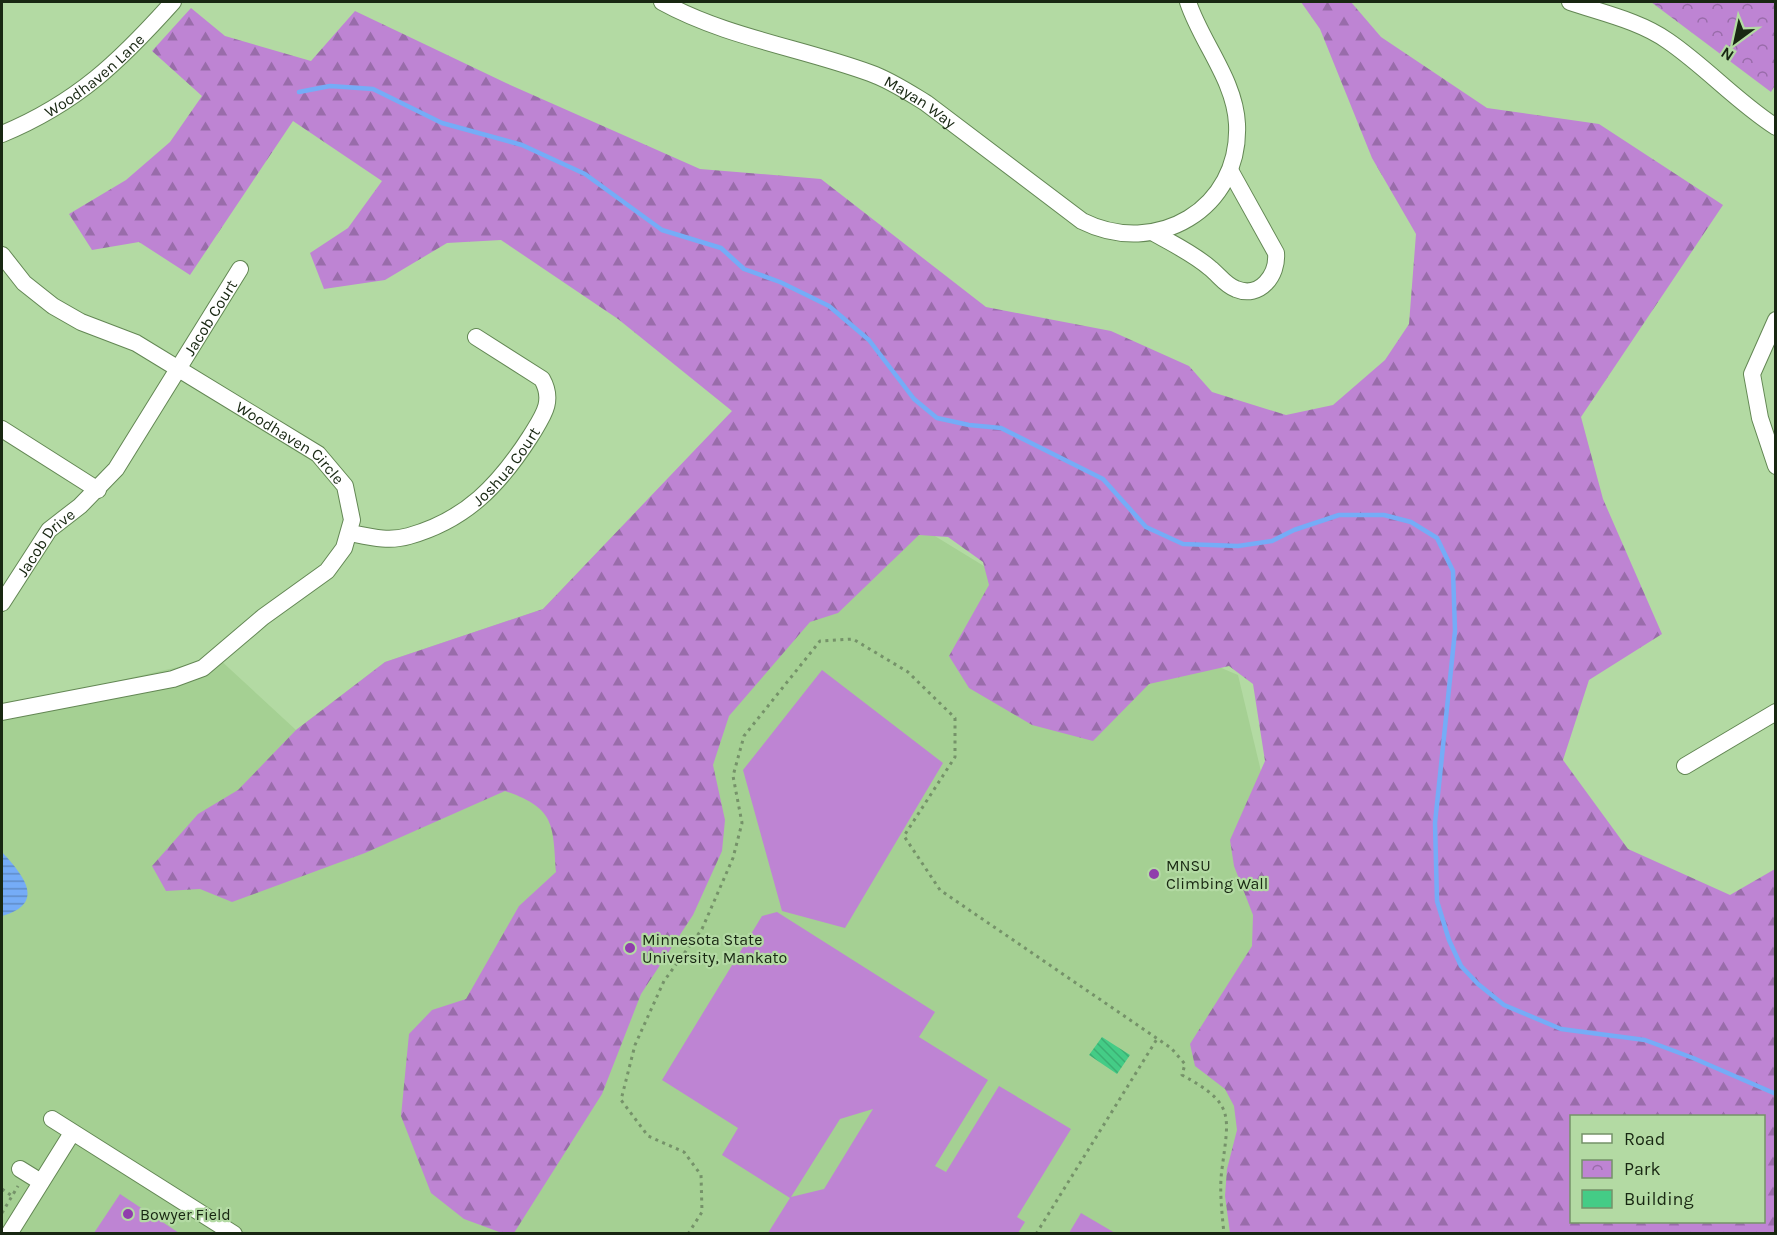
<svg xmlns="http://www.w3.org/2000/svg" width="1777" height="1235" viewBox="0 0 1777 1235" font-family="Karla,sans-serif">
<defs>
<pattern id="forest-firs" width="22" height="20" patternUnits="userSpaceOnUse" patternTransform="scale(1.5)"><rect width="22" height="20" fill="#be84d3"/><path d="M5 1l3.5 6h-7zM16 11l3.5 6h-7z" fill="#996caa"/></pattern>
<pattern id="park-crowns" width="20" height="18" patternUnits="userSpaceOnUse" patternTransform="scale(1.5)"><rect width="20" height="18" fill="#be84d3"/><path d="M2 6a3 3 0 1 1 6 0M12 15a3 3 0 1 1 6 0" fill="none" stroke="#996caa"/></pattern>
<pattern id="water-rules" width="6" height="5" patternUnits="userSpaceOnUse" patternTransform="scale(1.5)"><rect width="6" height="5" fill="#75acf7"/><path d="M0 2.5h6" fill="none" stroke="#5f8cc7"/></pattern>
<pattern id="building-back-hatch" width="6" height="6" patternUnits="userSpaceOnUse" patternTransform="scale(1.5)"><rect width="6" height="6" fill="#44cc86"/><path d="M-1 5l2 2M0 0l6 6M5-1l2 2" fill="none" stroke="#3baf73"/></pattern>
</defs>
<rect width="100%" height="100%" fill="#b3daa3"/>
<polygon fill="#a5d093" points="732,412 997,574 1238,675 1270,809 1247,1233 2,1233 2,707 218,658 296,730 385,662 543,609"/>
<path fill="url(#forest-firs)" fill-rule="evenodd" d="M 1301,2 L 1351,2 L 1381,37 L 1487,108 L 1599,124 L 1723,205 L 1581,417 L 1603,499 L 1662,634 L 1589,680 L 1563,760 L 1628,849 L 1730,895 L 1775,869 L 1775,1233 L 1230,1233 L 1225,1196 L 1227,1169 L 1237,1130 L 1234,1106 L 1225,1089 L 1195,1066 L 1190,1044 L 1252,946 L 1253,915 L 1234,866 L 1230,840 L 1265,761 L 1253,684 L 1229,666 L 1149,684 L 1093,741 L 1032,725 L 969,688 L 949,656 L 989,585 L 983,562 L 948,537 L 919,535 L 838,613 L 810,622 L 729,716 L 713,765 L 725,820 L 722,851 L 693,915 L 641,994 L 602,1094 L 514,1233 L 502,1233 L 464,1219 L 431,1193 L 401,1116 L 409,1034 L 432,1010 L 466,999 L 519,906 L 556,872 C 553,824 555,808 505,791 L 365,853 L 232,902 L 200,889 L 166,891 L 152,866 L 198,814 L 238,790 L 296,730 L 385,662 L 543,609 L 732,411 L 618,319 L 501,240 L 447,243 L 385,280 L 324,289 L 310,253 L 348,228 L 382,181 L 293,121 L 190,275 L 139,242 L 92,250 L 69,214 L 126,180 L 170,142 L 202,96 L 152,51 L 191,8 L 225,36 L 311,61 L 355,11 L 506,83 L 700,169 L 821,179 L 986,307 L 1111,331 L 1189,366 L 1212,392 L 1286,415 L 1333,405 L 1385,360 L 1409,324 L 1416,234 L 1372,158 L 1320,29 ZM 1572,1116 L 1764,1116 L 1764,1222 L 1572,1222 Z"/>
<polygon fill="url(#park-crowns)" points="1651,2 1775,2 1775,85 1771,92"/>
<g fill="#be84d3" fill-rule="evenodd">
<polygon points="822,670 943,763 845,928 782,911 743,770"/>
<path d="M 777,912 L 935,1012 L 919,1037 L 988,1080 L 935,1166 L 946,1172 L 999,1086 L 1071,1129 L 1017,1217 L 1025,1222 L 1018,1233 L 768,1233 L 790,1198 L 722,1155 L 738,1128 L 662,1080 L 762,916 ZM 873,1109 L 824,1189 L 791,1197 L 840,1119 Z"/>
<polygon points="120,1194 179,1233 94,1233"/>
<polygon points="1081,1213 1115,1233 1069,1233"/>
</g>
<path fill="url(#water-rules)" d="M 2,852 C 23,875 47,903 2,916 Z"/>
<g fill="none" stroke-linecap="round" stroke-linejoin="round">
<polyline stroke="#75acf7" stroke-width="4.5" points="299,92 330,86 373,89 442,123 522,145 585,174 662,230 721,248 744,269 780,282 829,306 869,340 914,399 937,418 969,425 1001,428 1103,479 1146,527 1183,544 1238,546 1272,541 1294,530 1339,515 1384,515 1411,522 1437,538 1453,571 1455,631 1435,823 1437,901 1449,940 1461,966 1478,984 1504,1005 1561,1029 1645,1040 1693,1058 1776,1094"/>
</g>
<polygon fill="url(#building-back-hatch)" points="1102,1037 1130,1055 1117,1074 1089,1055"/>
<g fill="none" stroke-linecap="round" stroke-linejoin="round">
<defs>
<g id="minor">
<path id="s1" d="M 662,2 C 725,37 802,48 870,73 C 890,80 908,92 926,103 L 1082,221 C 1156,258 1241,209 1237,124 C 1235,80 1201,42 1188,2"/>
<path d="M 1570,2 C 1602,13 1640,21 1668,41 C 1706,67 1737,102 1776,127"/>
<path id="s2" d="M 2,134 C 77,103 120,61 173,2"/>
<path d="M 1154,233 C 1173,244 1194,254 1210,268 C 1219,275 1225,285 1236,289 C 1260,299 1278,275 1276,253 L 1231,172"/>
<path id="s3" d="M 2,255 L 24,283 L 53,306 L 81,322 L 136,343 L 318,454 L 345,486 L 352,520 L 344,548 L 327,571 L 263,617 L 203,668 L 173,679 L 2,712"/>
<polyline points="1776,320 1752,374 1760,418 1776,466"/>
<polyline points="2,429 98,490"/>
<path id="s4" d="M 350,533 C 370,537 389,542 409,536 C 466,520 499,485 530,437 C 542,417 555,402 542,379 L 476,337"/>
<path id="s5" d="M 2,603 L 49,530 L 80,506 L 116,469 L 240,269"/>
<polyline points="1685,766 1776,712"/>
<polyline points="52,1119 234,1234"/>
<polyline points="20,1169 41,1182"/>
<polyline points="9,1234 72,1133"/>
</g>
</defs>
<use href="#minor" stroke="#638754" stroke-width="18"/>
<g stroke="#759269" stroke-width="3" stroke-dasharray="3 4.5" stroke-linecap="butt">
<polyline points="2,1189 12,1196"/>
<polyline points="2,1213 18,1186"/>
<path d="M 688,1234 L 702,1212 L 701,1175 L 684,1152 L 648,1136 L 621,1100 L 635,1045 L 664,981 L 702,929 L 733,858 L 742,823 L 733,776 L 744,736 L 820,641 L 853,639 L 908,672 L 955,718 L 955,757 L 904,836 L 940,890 L 1171,1048 L 1185,1064 L 1182,1075 C 1235,1104 1229,1114 1222,1169 C 1219,1190 1222,1212 1224,1234"/>
<polyline points="1036,1234 1157,1039"/>
</g>
<use href="#minor" stroke="#fff" stroke-width="16"/>
</g>
<g fill="#903dac" stroke="#b3daa3" stroke-width="2">
<circle cx="1154" cy="874" r="6"/>
<circle cx="630" cy="948" r="6"/>
<circle cx="128" cy="1214" r="6"/>
</g>
<g text-anchor="middle" stroke-width="4.5" stroke-linejoin="round" paint-order="stroke">
<g font-size="16" fill="#182712" stroke="#b3daa3">
<text dy="6" stroke="none"><textPath href="#s2" startOffset="110">Woodhaven Lane</textPath></text>
<text dy="6" stroke="none"><textPath href="#s1" startOffset="278">Mayan Way</textPath></text>
<text dy="6" stroke="none"><textPath href="#s5" startOffset="356">Jacob Court</textPath></text>
<text dy="6" stroke="none"><textPath href="#s3" startOffset="348">Woodhaven Circle</textPath></text>
<text dy="6" stroke="none"><textPath href="#s4" startOffset="182">Joshua Court</textPath></text>
<text dy="6" stroke="none"><textPath href="#s5" startOffset="75">Jacob Drive</textPath></text>
</g>
<g font-size="16" fill="#182712" stroke="#b3daa3" text-anchor="start">
<text x="1166" y="871">MNSU<tspan x="1166" dy="18">Climbing Wall</tspan></text>
<text x="642" y="945">Minnesota State<tspan x="642" dy="18">University, Mankato</tspan></text>
<text x="140" y="1220">Bowyer Field</text>
</g>
</g>
<rect width="1777" height="1235" fill="none" stroke="#182712" stroke-width="6"/>
<rect x="1570" y="1115" width="195" height="108" fill="#b3daa3" stroke="#759269" stroke-width="1.5"/>
<rect x="1582" y="1134" width="30" height="9" fill="#ffffff" stroke="#759269" stroke-width="1.5"/>
<text x="1624" y="1145" font-size="18" fill="#182712">Road</text>
<rect x="1582" y="1160" width="30" height="18" fill="url(#park-crowns)" stroke="#759269" stroke-width="1.5"/>
<text x="1624" y="1175" font-size="18" fill="#182712">Park</text>
<rect x="1582" y="1190" width="30" height="18" fill="#44cc86" stroke="#759269" stroke-width="1.5"/>
<text x="1624" y="1205" font-size="18" fill="#182712">Building</text>
<g transform="translate(1735 42) rotate(213)" stroke="#b3daa3" stroke-width="4.5" paint-order="stroke">
<path d="M0-4.5L10 22L0 15L-10 22Z" fill="#182712"/>
<text y="-9" font-size="16" font-weight="bold" text-anchor="middle" fill="#182712">N</text>
</g>
</svg>
